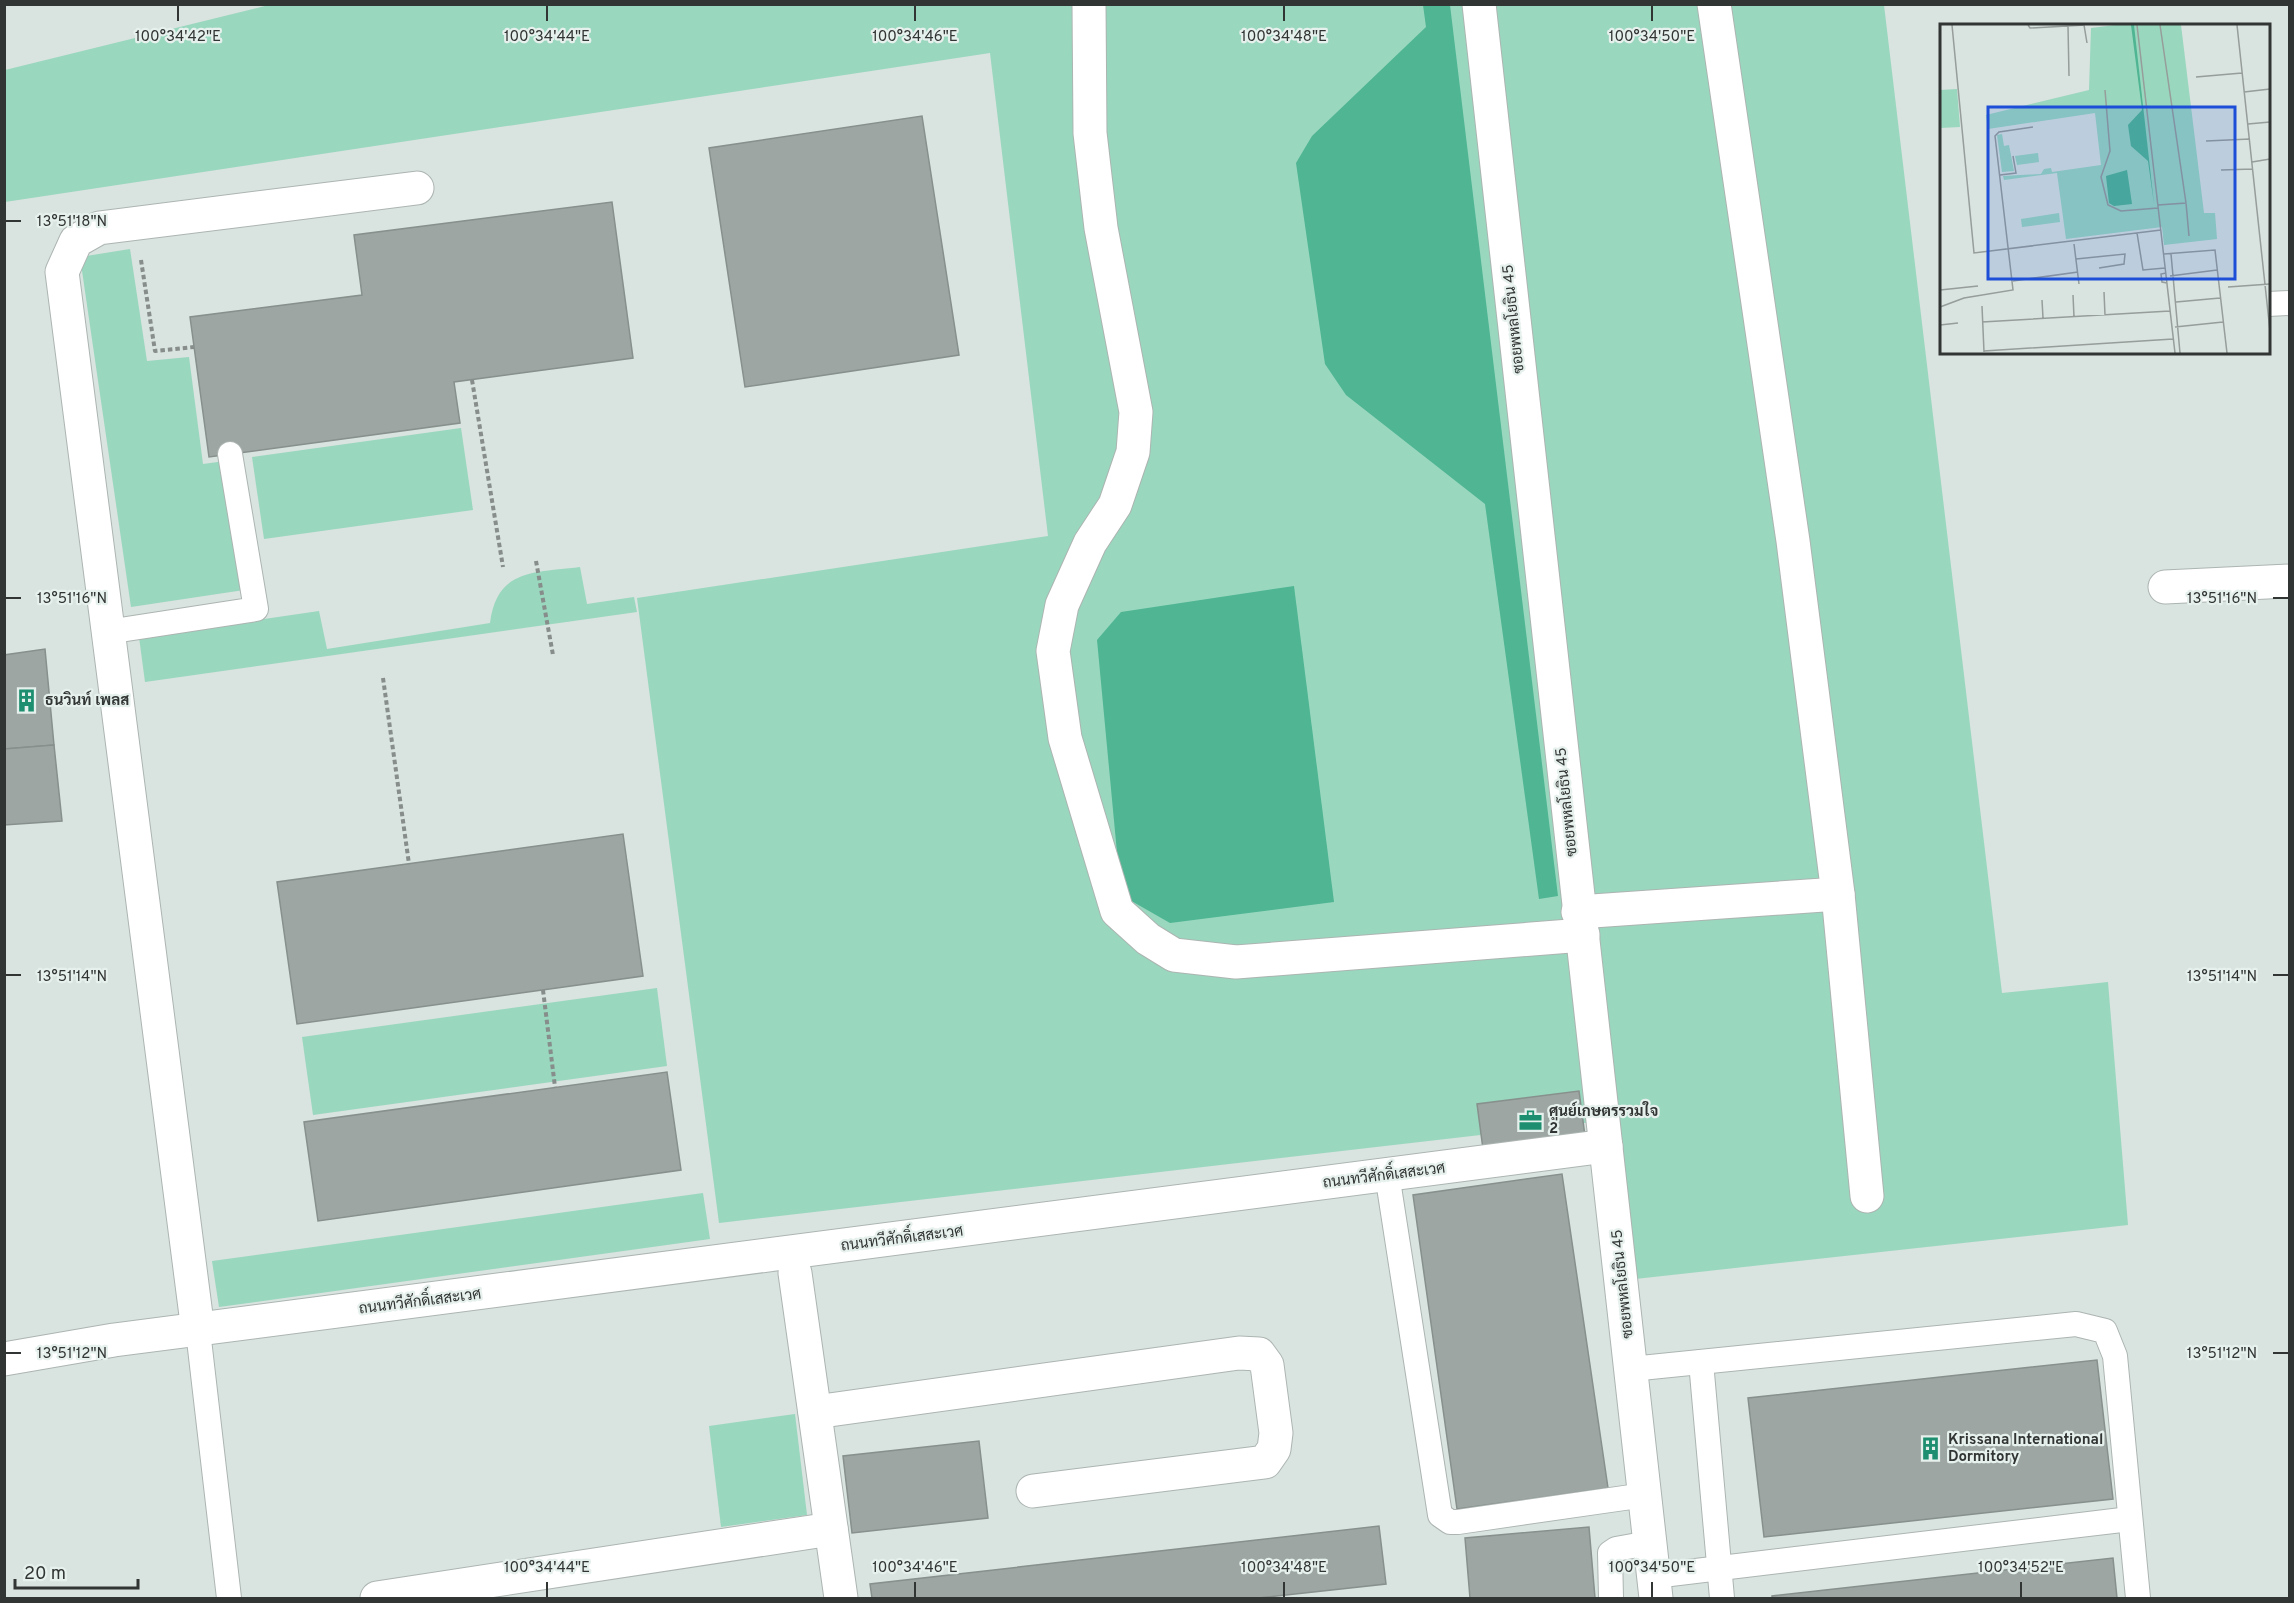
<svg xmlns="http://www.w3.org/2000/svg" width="2294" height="1603" viewBox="0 0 2294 1603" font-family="Overpass,Sarabun,sans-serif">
<rect width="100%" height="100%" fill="#d9e3df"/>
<g fill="#99d7bf">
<polygon points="269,5 1884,5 2002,993 2108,982 2128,1225 1635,1279 1619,1119 719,1223 637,598 1048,536 990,53 5,202 5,70"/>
<polygon points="130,249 147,361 189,357 203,464 225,461 244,590 131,607 80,257"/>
<polygon points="461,428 473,510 264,539 252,457"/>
<path d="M 580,567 L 587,604 L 634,597 L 637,612 L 145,682 L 139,637 L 319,611 L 327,649 L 490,623 C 497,568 535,573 580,567 Z"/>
<polygon points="657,988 667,1066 313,1115 302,1037"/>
<polygon points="703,1193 710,1239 219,1307 212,1261"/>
<polygon points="795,1414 807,1515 721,1527 709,1426"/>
</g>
<g fill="#4fb593">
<polygon points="1423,5 1450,5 1558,896 1539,899 1485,504 1346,395 1325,364 1296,163 1312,136 1426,27"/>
<polygon points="1294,586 1334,902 1170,923 1121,895 1097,640 1121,612"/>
</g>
<g fill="#9da6a3" stroke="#87908c" stroke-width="1.5">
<polygon points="922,116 959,355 745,387 709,148"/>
<polygon points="612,202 633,358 454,382 460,423 209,457 190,317 362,295 354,235"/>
<polygon points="45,649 54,745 4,749 4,655"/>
<polygon points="54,745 62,821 4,825 4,749"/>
<polygon points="623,834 643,976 297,1024 277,882"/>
<polygon points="667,1072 681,1170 318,1221 304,1122"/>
<polygon points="1579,1091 1585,1136 1483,1149 1477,1104"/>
<polygon points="1562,1174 1608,1488 1457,1509 1413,1195"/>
<polygon points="2097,1360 2113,1499 1764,1537 1748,1398"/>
<polygon points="979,1441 988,1518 852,1533 843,1456"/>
<polygon points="1379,1526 1386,1584 1258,1598 872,1598 870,1584"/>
<polygon points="1589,1527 1595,1598 1470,1598 1465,1538"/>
<polygon points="2113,1558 2117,1598 1772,1598 1772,1596"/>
</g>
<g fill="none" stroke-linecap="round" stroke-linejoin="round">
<defs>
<g id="lane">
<polyline points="2268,304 2290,303"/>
<polyline points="107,632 256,609 230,454"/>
<polyline points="1387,1174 1440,1515 1450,1522 1458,1522 1645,1495"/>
<polyline points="198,1331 229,1598"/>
<polyline points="1701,1362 1722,1598"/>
<polyline points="1631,1369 2076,1324 2105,1331 2115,1356 2138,1598"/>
<polyline points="1654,1576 2130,1519"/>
<polyline points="1611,1598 1610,1553 1616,1549 1649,1543"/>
</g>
<g id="street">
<polyline points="1089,4 1090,133 1101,228 1136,412 1133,452 1115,505 1090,543 1062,605 1053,651 1065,738 1117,911 1148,939 1174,955 1236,962 1583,935"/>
<polyline points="1479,4 1656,1598"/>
<polyline points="2165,587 2290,581"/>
<polyline points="1838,894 1867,1196"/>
<polyline points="1578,912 1838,894 1793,541 1714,4"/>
<polyline points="795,1273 841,1598"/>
<polyline points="198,1331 62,272 76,241 99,228 417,188"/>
<polyline points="4,1359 114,1340 1606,1146"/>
<polyline points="815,1412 1239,1353 1259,1354 1267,1365 1276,1433 1274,1449 1265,1462 1033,1491"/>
<polyline points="377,1598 831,1529"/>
</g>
</defs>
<use href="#lane" stroke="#acb5b1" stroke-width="26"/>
<use href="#street" stroke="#acb5b1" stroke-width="35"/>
<g stroke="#868d8a" stroke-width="4" stroke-dasharray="4.5 3" stroke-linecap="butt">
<polyline points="141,260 155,351 194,347"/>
<polyline points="472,380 503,567"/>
<polyline points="536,561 553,655"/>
<polyline points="383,678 409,864"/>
<polyline points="543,990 555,1087"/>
</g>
<use href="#lane" stroke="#fff" stroke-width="24"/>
<use href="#street" stroke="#fff" stroke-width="33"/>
</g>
<path fill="none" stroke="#313533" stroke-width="2" d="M 178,6 L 178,21M 547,6 L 547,21M 915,6 L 915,21M 1284,6 L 1284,21M 1652,6 L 1652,21M 6,221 L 21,221M 6,598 L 21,598M 2273,598 L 2288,598M 6,975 L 21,975M 2273,975 L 2288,975M 6,1353 L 21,1353M 2273,1353 L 2288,1353M 547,1582 L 547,1597M 915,1582 L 915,1597M 1284,1582 L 1284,1597M 1652,1582 L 1652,1597M 2021,1582 L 2021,1597"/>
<defs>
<symbol id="building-bare" viewBox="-9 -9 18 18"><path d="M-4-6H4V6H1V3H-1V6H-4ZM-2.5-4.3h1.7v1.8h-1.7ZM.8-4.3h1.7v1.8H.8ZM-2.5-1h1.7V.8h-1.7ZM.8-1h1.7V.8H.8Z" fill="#1d8e6f" stroke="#e6f0ec" stroke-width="2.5" paint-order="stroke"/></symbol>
<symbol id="office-bare" viewBox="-9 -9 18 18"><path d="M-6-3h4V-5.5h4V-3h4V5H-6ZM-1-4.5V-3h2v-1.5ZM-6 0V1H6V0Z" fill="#1d8e6f" stroke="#e6f0ec" stroke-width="2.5" paint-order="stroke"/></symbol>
</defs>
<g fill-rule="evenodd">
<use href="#building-bare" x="10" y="684" width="33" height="33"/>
<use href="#office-bare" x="1514" y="1104" width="33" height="33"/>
<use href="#building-bare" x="1914" y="1432" width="33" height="33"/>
</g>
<g text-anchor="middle" stroke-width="4.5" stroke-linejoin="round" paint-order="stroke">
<g font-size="15" fill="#313533" stroke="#e6f0ec">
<text transform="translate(1513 319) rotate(-96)" y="5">ซอยพหลโยธิน 45</text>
<text transform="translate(1566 802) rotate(-96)" y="5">ซอยพหลโยธิน 45</text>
<text transform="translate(1384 1175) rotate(-7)" y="5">ถนนทวีศักดิ์เสสะเวศ</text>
<text transform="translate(902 1238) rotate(-7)" y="5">ถนนทวีศักดิ์เสสะเวศ</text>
<text transform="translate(1622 1284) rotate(-96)" y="5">ซอยพหลโยธิน 45</text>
<text transform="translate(420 1301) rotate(-7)" y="5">ถนนทวีศักดิ์เสสะเวศ</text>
</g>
<g font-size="15" font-weight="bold" fill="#313533" stroke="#e6f0ec" text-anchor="start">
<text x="45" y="705">ธนวินท์ เพลส</text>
<text x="1549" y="1116">ศูนย์เกษตรรวมใจ<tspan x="1549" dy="17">2</tspan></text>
<text x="1948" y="1444">Krissana International<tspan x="1948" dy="17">Dormitory</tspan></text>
</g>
</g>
<g transform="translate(1940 24)">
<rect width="330" height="330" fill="#d9e3df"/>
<path d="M 175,1 L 241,1 L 264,189 L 275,189 L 277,215 L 224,221 L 222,203 L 126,215 L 117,149 L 64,156 L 63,152 L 101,150 L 104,145 L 111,144 L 112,148 L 161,141 L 155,89 L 48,105 L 46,91 L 149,66 L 151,4 ZM 17,65 L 20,103 L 0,104 L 0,66 ZM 62,110 L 64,122 L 69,121 L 74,147 L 62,148 L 57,111 ZM 98,129 L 99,138 L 77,141 L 75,132 ZM 119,189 L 120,198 L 82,203 L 81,195 Z" fill="#99d7bf"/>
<path d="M 191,1 L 194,1 L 214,180 L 208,137 L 191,122 L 188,101 L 202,86 ZM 187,146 L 192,180 L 174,182 L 169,179 L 166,152 Z" fill="#4fb593"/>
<path fill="none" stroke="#969d9a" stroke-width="1.5" d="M 12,1 L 34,229 L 221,206M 88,1 L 90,4 L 145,1M 144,1 L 147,19M 197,1 L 235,329M 297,1 L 330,307M 128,2 L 129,52M 256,53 L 302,49M 165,66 L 170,127 L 161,153 L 168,181 L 181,187 L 218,184M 304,68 L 330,65M 308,100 L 330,98M 266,117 L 310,115M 312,138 L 330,135M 281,146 L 313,145M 60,151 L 76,149 L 73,132M 246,179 L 249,212M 218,181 L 246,179 L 220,1M 197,209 L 203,246 L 225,244M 134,220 L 139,260M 224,230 L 275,226 L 287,329M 231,230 L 240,329M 136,235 L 185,230 L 184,240 L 159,244M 226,249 L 221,250 L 222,258 L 227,259M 230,252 L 277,246M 73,257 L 138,248M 288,263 L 330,260M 0,266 L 38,262M 164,268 L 165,291M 133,271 L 134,293M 102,276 L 103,294M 236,278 L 280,274M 42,282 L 44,328M 0,283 L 24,274 L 73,266 L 55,112 L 59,108 L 93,103M 42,298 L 230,287M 0,301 L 18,299M 235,303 L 283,298M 44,327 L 233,315"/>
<path fill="#1d4ed8" fill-opacity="0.15" stroke="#1d4ed8" stroke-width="3" d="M 48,83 L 295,83 L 295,255 L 48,255 Z"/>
<rect width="330" height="330" fill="none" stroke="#313533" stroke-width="3"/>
</g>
<g font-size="15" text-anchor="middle" fill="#313533" stroke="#e6f0ec" stroke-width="4.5" stroke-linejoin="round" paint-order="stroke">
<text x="178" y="41">100°34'42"E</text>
<text x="547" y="41">100°34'44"E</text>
<text x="915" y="41">100°34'46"E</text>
<text x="1284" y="41">100°34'48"E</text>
<text x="1652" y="41">100°34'50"E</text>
<text x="72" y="226">13°51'18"N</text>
<text x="72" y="603">13°51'16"N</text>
<text x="2222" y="603">13°51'16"N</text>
<text x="72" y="981">13°51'14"N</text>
<text x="2222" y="981">13°51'14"N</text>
<text x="72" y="1358">13°51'12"N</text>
<text x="2222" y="1358">13°51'12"N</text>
<text x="547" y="1572">100°34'44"E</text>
<text x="915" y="1572">100°34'46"E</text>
<text x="1284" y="1572">100°34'48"E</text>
<text x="1652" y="1572">100°34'50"E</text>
<text x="2021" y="1572">100°34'52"E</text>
</g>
<rect width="2294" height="1603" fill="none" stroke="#313533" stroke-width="12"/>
<path d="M15 1579v9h123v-9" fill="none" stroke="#313533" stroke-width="3"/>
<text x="24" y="1579" font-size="18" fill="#313533" stroke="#e6f0ec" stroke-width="4.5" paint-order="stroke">20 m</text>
</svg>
